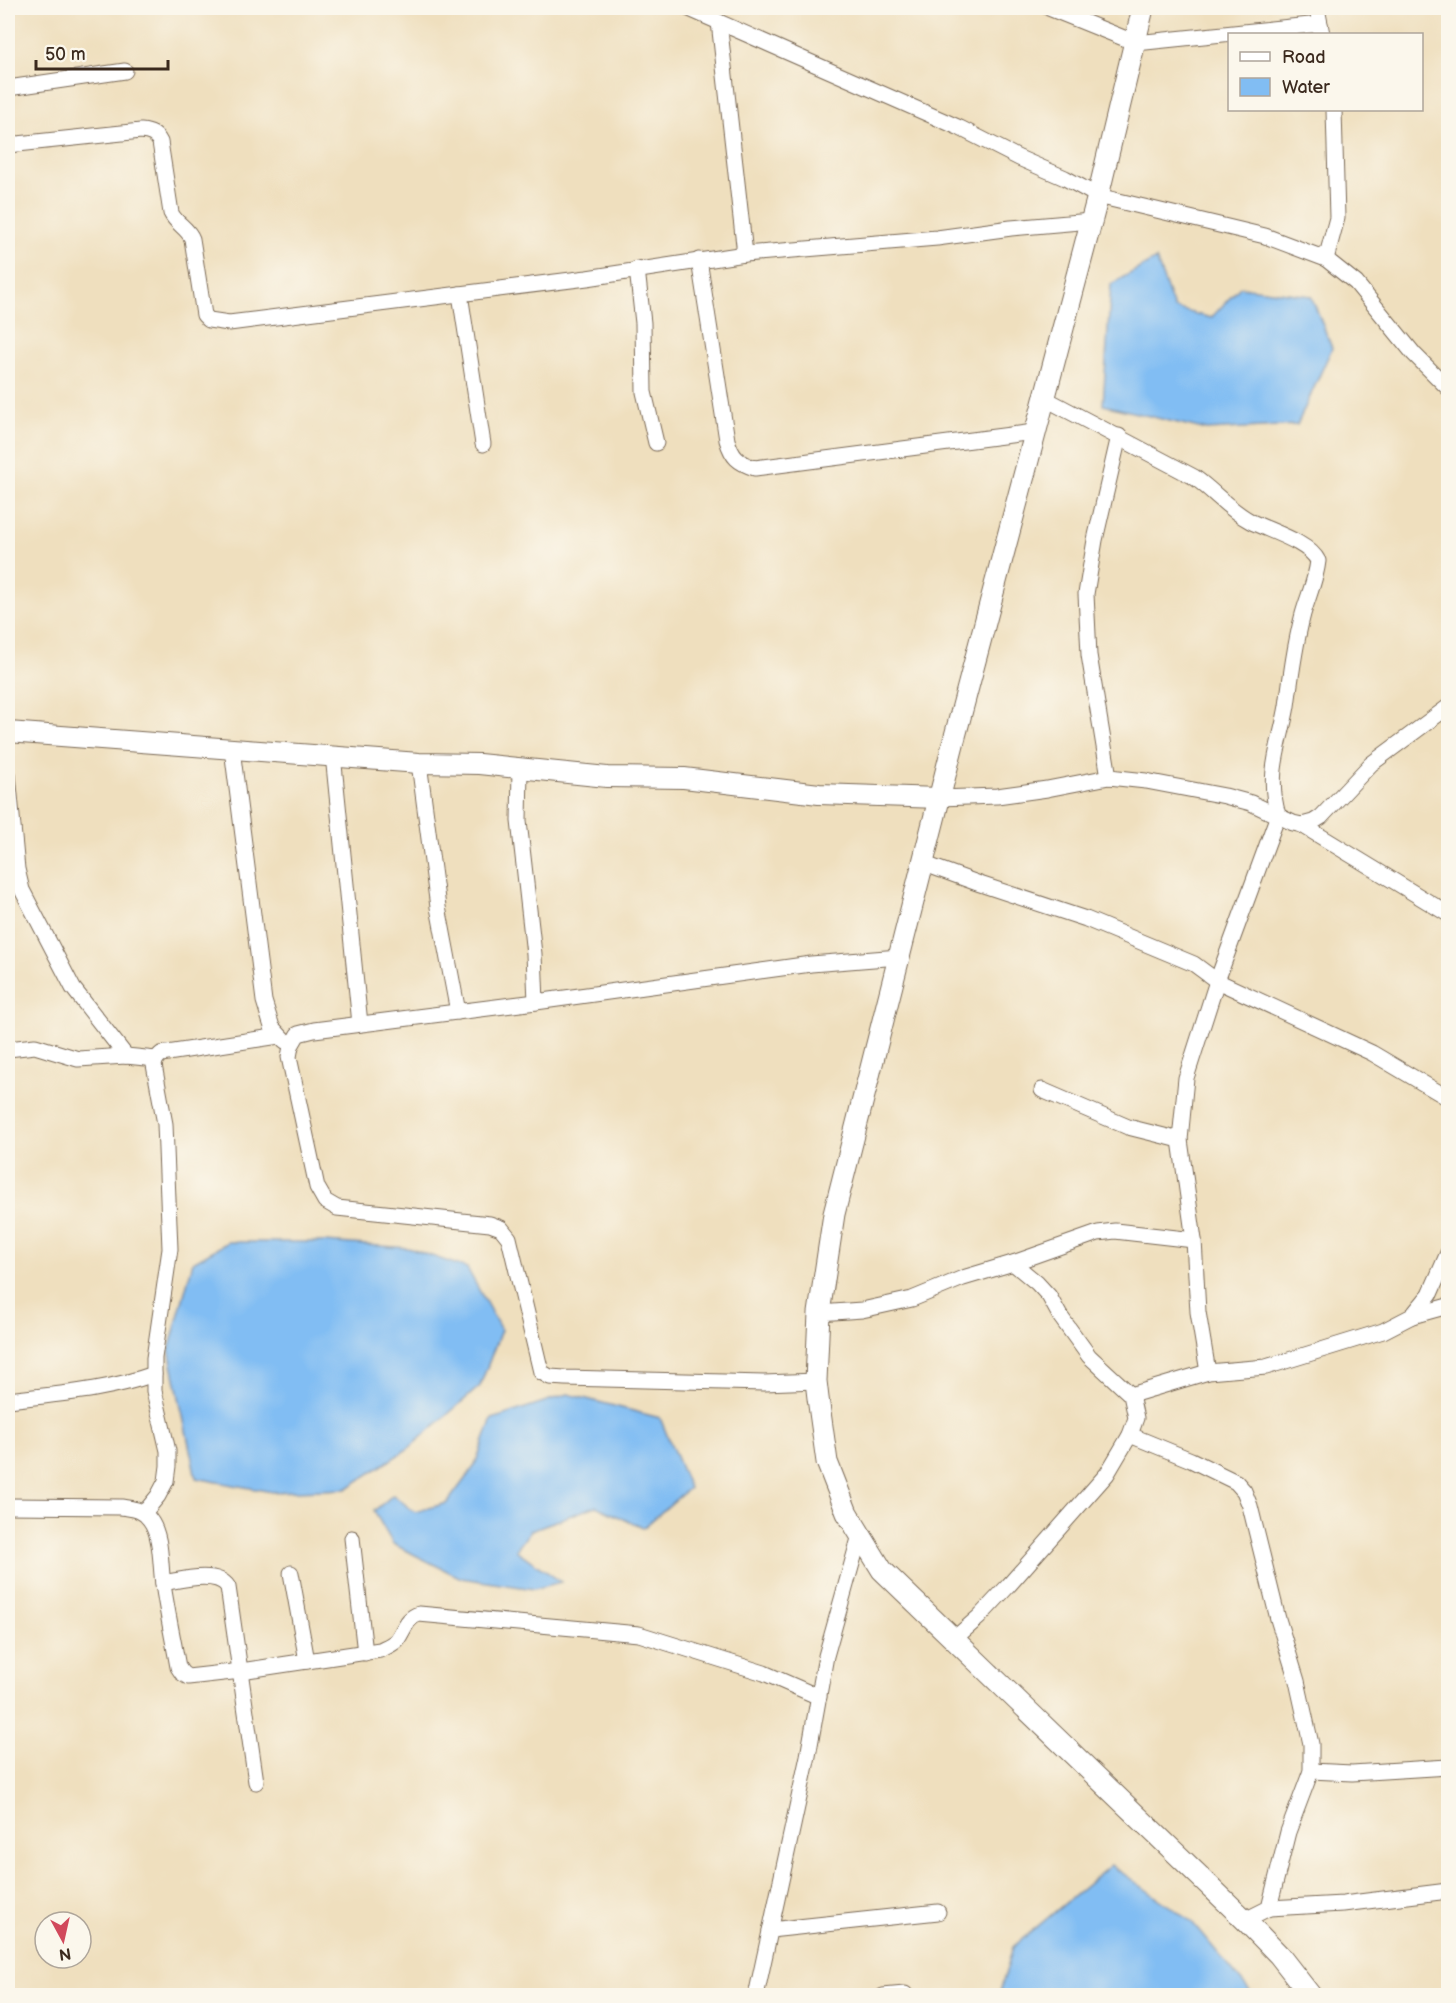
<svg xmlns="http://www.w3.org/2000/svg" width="1456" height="2003" viewBox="0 0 1456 2003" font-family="'Balsamiq Sans',sans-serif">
<rect width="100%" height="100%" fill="#fbf7ec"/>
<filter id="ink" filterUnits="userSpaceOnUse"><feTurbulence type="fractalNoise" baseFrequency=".0167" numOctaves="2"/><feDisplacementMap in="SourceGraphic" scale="12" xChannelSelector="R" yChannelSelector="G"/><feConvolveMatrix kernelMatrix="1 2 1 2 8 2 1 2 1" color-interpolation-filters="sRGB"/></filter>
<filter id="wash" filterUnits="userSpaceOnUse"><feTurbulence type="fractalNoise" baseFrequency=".008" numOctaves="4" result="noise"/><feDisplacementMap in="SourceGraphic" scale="24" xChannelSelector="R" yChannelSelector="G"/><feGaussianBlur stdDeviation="1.35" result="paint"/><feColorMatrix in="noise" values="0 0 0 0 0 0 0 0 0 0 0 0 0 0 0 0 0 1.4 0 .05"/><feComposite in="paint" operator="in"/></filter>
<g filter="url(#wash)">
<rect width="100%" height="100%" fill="#efdfbe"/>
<g fill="#81bdf3" stroke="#5e7488" stroke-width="1.5">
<polygon points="1156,259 1174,308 1211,318 1240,287 1311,296 1332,348 1297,425 1207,430 1103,405 1111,284"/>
<polygon points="228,1242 324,1242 408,1248 467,1268 501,1330 480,1386 409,1448 346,1489 272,1492 196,1478 169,1350 193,1262"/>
<polygon points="568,1394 660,1418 689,1488 643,1528 596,1506 531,1530 516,1550 561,1582 534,1589 461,1578 393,1544 374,1511 393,1495 415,1512 447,1503 474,1467 492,1419"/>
<polygon points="1111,1865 1192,1922 1253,1995 999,1995 1013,1947"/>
</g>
</g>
<g filter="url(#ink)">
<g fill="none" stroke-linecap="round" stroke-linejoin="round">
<defs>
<g id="minor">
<polyline points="687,8 960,128 1019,158 1065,178 1098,196 1265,236 1326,259 1356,283 1414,354 1448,388"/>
<polyline points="1049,8 1136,43 1320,24"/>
<polyline points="1317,8 1322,34"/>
<polyline points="719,22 745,254"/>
<polyline points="8,88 125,71"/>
<path d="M 8,145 L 141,131 C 150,132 156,134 160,142 L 171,213 C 176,224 188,228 192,239 L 204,315 L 209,320 L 229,323 L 587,278 L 745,254 L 937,238 L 1011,228 L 1091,221"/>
<polyline points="1326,259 1337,218 1334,110"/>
<path d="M 699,260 L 727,440 C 732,457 738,463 755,468 L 1034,432"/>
<polyline points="637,269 643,323 644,392 656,443"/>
<polyline points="460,294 483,444"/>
<path d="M 1044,398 L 1194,477 C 1214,491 1228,509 1250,521 C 1269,531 1309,542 1318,561 C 1316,580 1308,596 1303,614 C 1295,644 1291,675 1287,706 C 1280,746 1266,773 1278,815 L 1217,981 L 1186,1078 L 1180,1140 L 1194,1240 L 1198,1312 L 1208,1372"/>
<polyline points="232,749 264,1001 272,1027 285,1041"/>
<polyline points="333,755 360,1024"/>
<polyline points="419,763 438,907 458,1012"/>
<polyline points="520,769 519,821 534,954 536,1002"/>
<polyline points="8,774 17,869 22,890 73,988 126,1056"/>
<polyline points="1109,777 1089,655 1086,594 1095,540 1119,436"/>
<polyline points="939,798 997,796 1047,789 1109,777 1146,781 1225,796 1251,803 1293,823 1302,825 1313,822 1321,817 1371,764 1448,707"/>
<polyline points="1302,825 1448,914"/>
<polyline points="922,863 980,884 1086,919 1194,964 1217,981 1372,1053 1448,1098"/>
<polyline points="8,1049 35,1046 78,1059 126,1056 156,1059"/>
<polyline points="1042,1090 1128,1127 1180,1140"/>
<polyline points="819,1313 862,1310 912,1299 963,1278 1013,1263 1098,1233 1115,1231 1194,1240"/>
<polyline points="1412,1316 1448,1306"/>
<polyline points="816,1381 764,1383 565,1378 550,1377 541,1372 509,1238 501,1228 490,1224 337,1208 325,1201 317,1187 289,1057 291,1046 298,1034 314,1030 536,1002 811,964 899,957"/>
<polyline points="1131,1395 1208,1372 1266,1367 1383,1331 1412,1316 1430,1294 1448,1253"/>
<path d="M 8,1400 C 57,1394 106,1391 154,1374"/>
<polyline points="1130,1435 1191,1460 1236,1482 1244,1491 1250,1506 1278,1619 1297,1681 1311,1744 1311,1771 1288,1832 1269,1908 1245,1920"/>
<path d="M 8,1506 L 121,1507 C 133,1509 143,1509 150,1520 C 162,1536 160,1564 163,1584 C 167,1611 173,1639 178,1667 L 182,1673 L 188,1677 L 241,1671 L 380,1650 C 386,1647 392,1645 397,1640 C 405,1629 406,1618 419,1614 L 639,1634 L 764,1673 L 819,1697"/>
<polyline points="144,1513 158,1496 166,1481 168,1466 168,1451 154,1391 154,1358 170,1249 165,1124 154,1065 156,1059 161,1054 279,1036"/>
<polyline points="352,1538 365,1653"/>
<polyline points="291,1573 307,1661"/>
<path d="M 163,1583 C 181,1580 217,1570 228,1587 L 256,1782"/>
<polyline points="954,1639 979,1617 1009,1585 1107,1474 1130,1435 1136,1418 1131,1395 1089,1356 1060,1316 1049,1296 1037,1283 1013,1263"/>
<polyline points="1311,1771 1352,1773 1448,1767"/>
<polyline points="1269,1908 1343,1904 1448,1891"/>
<polyline points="770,1930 938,1912"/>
<polyline points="756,1996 808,1756 826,1656 860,1535"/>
<polyline points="883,1996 905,1994"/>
</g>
<polyline id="tertiary" points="8,732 419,763 479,764 607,777 684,778 819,794 939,798"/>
<polyline id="secondary" points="1143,8 1098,196 954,740 834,1214 819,1313 816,1381 818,1398 827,1462 847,1513 882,1570 1245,1920 1279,1955 1311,1996"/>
</defs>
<use href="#minor" stroke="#7a6956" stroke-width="17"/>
<use href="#tertiary" stroke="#7a6956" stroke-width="22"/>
<use href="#secondary" stroke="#7a6956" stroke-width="23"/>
<use href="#minor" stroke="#fff" stroke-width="15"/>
<use href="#tertiary" stroke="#fff" stroke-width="20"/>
<use href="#secondary" stroke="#fff" stroke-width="21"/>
</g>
</g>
<rect width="1456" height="2003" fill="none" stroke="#fbf7ec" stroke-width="30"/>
<rect x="1228" y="33" width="195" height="78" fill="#fbf7ec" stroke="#aea59a" stroke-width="1.5"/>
<rect x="1240" y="52" width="30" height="9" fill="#ffffff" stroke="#aea59a" stroke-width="1.5"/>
<text x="1282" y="63" font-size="18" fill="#3b2a1e">Road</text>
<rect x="1240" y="78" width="30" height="18" fill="#81bdf3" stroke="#aea59a" stroke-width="1.5"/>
<text x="1282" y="93" font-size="18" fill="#3b2a1e">Water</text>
<g transform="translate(63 1940) rotate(172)"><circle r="28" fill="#fbf7ec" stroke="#aea59a" stroke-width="1.5"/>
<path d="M0-4.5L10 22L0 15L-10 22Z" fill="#d1495b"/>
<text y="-9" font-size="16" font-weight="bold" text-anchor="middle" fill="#3b2a1e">N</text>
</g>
<path d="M36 60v9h132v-9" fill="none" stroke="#3b2a1e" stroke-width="3"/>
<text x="45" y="60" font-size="18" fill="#3b2a1e" stroke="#fbf7ec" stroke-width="4.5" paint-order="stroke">50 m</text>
</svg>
